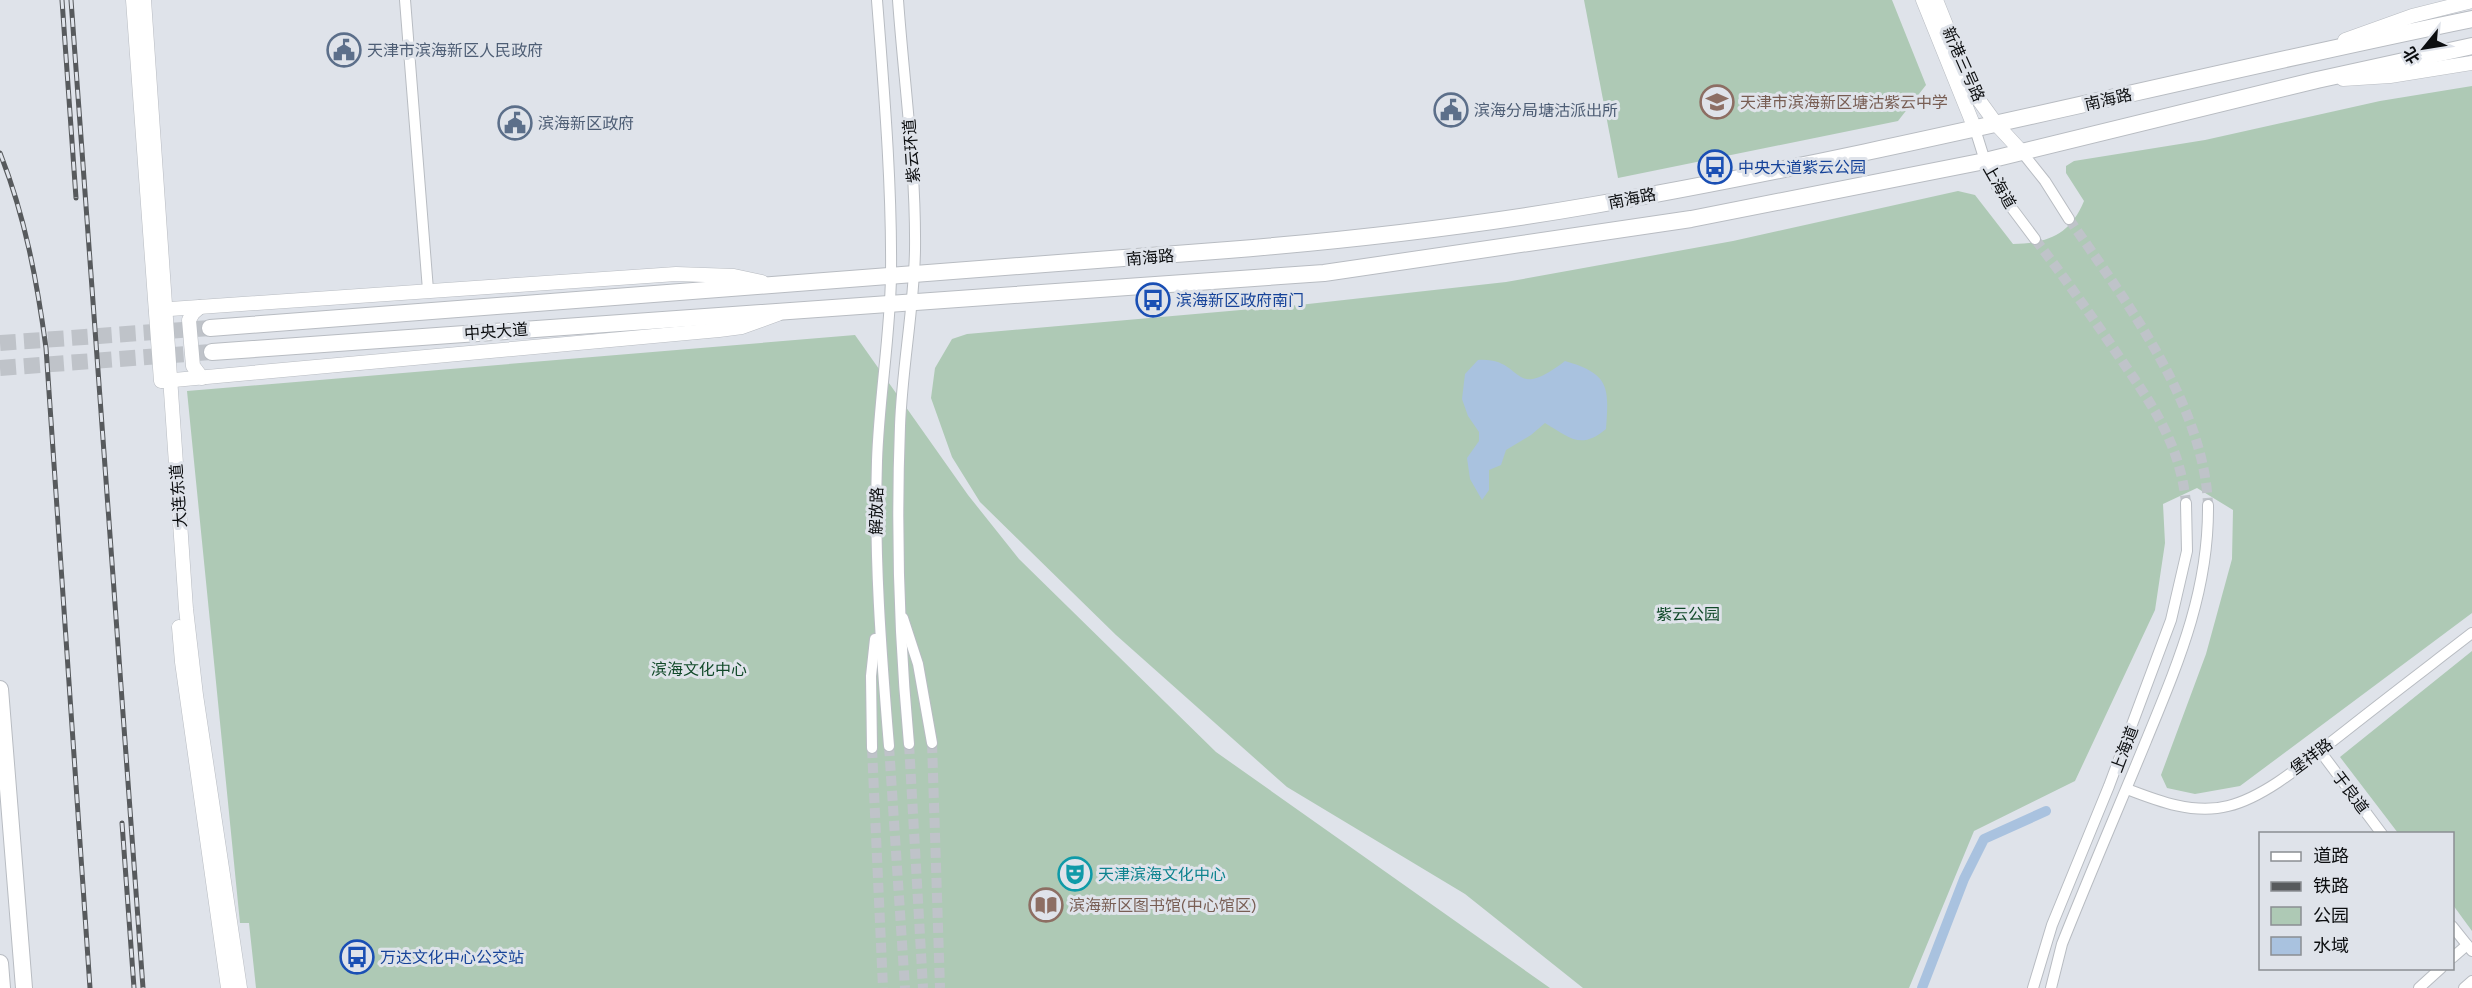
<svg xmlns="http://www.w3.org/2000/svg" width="2472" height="988" viewBox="0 0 2472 988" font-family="Figtree,'Noto Sans SC',sans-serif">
<rect width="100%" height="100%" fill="#dfe3ea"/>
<g fill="#aec9b5">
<polygon points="1584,0 1892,0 1926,85 1898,121 1618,178"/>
<path d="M 2472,86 L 2472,613 L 2240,786 L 2195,794 L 2167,788 L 2161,775 L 2206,654 L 2232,559 L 2233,510 L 2197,488 L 2163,504 L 2165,543 L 2155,610 L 2075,781 L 1974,831 L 1909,988 L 1583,988 L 1465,894 L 1287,787 L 1116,635 L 980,502 L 952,457 L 931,398 L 935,368 L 952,339 L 967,334 L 1299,305 L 1506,282 L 1733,241 L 1958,191 L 1975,195 L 2013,244 C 2048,243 2070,235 2084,201 L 2066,173 L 2066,166 L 2074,161 L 2205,140 L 2380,101 Z"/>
<polygon points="855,335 968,495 1019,559 1216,752 1550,988 256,988 249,923 240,923 187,391"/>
<polygon points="2472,651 2472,931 2453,905 2452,834 2398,833 2340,757"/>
</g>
<path fill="#a9c2df" d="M 1478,360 C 1526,357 1509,404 1565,361 C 1610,374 1609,387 1606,429 C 1581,450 1570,438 1545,423 L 1531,435 L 1506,450 L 1501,465 L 1489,470 L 1489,490 L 1482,500 L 1470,479 L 1467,458 L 1479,441 L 1479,432 L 1468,416 L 1462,399 L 1465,374 Z"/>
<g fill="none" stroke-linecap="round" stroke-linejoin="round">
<polyline stroke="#a9c2df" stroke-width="10" points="1922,988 1964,879 1984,839 2046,811"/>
<g stroke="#bfc3c9" stroke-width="10" stroke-dasharray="10 5" stroke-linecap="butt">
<path d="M 2069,219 C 2125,300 2204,404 2208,505"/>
<path d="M 2035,239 C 2064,277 2091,315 2118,355 C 2151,403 2180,443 2186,503"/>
<polyline points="932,743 940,988"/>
<polyline points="909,744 923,988"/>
<polyline points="889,746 905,988"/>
<polyline points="872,748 883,988"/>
</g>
<g stroke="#bfc3c9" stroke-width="16" stroke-dasharray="16 8" stroke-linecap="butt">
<polyline points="0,343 210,328"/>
<polyline points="0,368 212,352"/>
</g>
<defs>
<g id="minor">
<polyline points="405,0 428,290"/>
<path d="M 877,0 C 884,91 892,184 891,276 C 890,337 879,399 877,461 C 874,557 881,650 889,746"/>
<path d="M 898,0 C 904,83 916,166 915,250 C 914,309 902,367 900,426 C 896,532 899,638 909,744"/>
<polyline points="1975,129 1985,161 1999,191 2035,239"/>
<polyline points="2021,151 2045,181 2069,219"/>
<polyline points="903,618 918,664 932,743"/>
<polyline points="872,748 871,676 875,639"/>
<polyline points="2320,751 2382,834"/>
<path d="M 2127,789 C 2158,801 2194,815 2228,806 C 2266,797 2308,760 2339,736 C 2383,701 2428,667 2472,633"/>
<polyline points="2452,926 2472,951"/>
<polyline points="2452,958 2467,945"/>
<polyline points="2033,988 2052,925 2109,786 2171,620 2187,551 2186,503"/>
<path d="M 2051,988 L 2062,944 C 2089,876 2118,809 2146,741 C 2178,663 2209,592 2208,505"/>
<polyline points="2419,988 2441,968"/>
<polyline points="2464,988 2472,981"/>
</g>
<g id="major">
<polyline points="133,0 161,381"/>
<polyline points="144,0 186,609 196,695 240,988"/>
<polyline points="1923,0 1975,129"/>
<polyline points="1936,0 1973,92 1997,125 2021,151"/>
<polyline points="2345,40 2412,16 2472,1"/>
<polyline points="2343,79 2390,76 2472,63"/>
<polyline points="200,307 193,313 189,320 193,366 202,378"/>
<polyline points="156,310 676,274 734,276 762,282"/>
<polyline points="163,381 719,330 742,327 778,314"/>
<polyline points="179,627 182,662 228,988"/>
</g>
<g id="highway">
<path d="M 210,328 L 1228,250 C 1350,240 1473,226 1594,205 C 1889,154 2179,79 2472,19"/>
<polyline points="212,352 1324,273 1691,219 1985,161 2317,80 2472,46"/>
<polyline points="0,689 24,988"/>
<polyline points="0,963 2,988"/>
</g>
</defs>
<use href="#minor" stroke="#b8bcc2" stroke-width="12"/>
<use href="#major" stroke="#b8bcc2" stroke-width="15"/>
<use href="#highway" stroke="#b8bcc2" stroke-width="18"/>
<use href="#minor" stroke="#fff" stroke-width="10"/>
<use href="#major" stroke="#fff" stroke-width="14"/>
<use href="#highway" stroke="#fff" stroke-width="16"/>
<defs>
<g id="rail">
<polyline points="62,0 76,198"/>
<polyline points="71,0 143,988"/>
<path d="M 0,153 C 25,216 37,281 46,348 L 90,988"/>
<polyline points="122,823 134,988"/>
</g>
</defs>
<use href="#rail" stroke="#575a5d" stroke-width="5"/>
<use href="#rail" stroke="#dfe3ea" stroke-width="3" stroke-dasharray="9" stroke-linecap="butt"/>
</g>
<defs>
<symbol id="civic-ring" viewBox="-11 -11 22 22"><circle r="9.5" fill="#dfe3ea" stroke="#5c6f8a" stroke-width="1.5"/><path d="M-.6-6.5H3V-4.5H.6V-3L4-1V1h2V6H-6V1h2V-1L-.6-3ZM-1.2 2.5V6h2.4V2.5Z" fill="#5c6f8a"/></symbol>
<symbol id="school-ring" viewBox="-11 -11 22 22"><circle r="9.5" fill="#dfe3ea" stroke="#8d6e63" stroke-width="1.5"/><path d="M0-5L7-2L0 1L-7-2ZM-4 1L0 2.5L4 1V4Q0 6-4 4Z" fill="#8d6e63"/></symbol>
<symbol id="bus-ring" viewBox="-11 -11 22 22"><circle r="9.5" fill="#dfe3ea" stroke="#1a4fb4" stroke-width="1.5"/><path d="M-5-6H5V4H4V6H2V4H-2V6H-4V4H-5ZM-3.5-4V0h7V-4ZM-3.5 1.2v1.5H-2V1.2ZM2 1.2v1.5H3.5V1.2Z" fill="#1a4fb4"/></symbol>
<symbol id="theatre-ring" viewBox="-11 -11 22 22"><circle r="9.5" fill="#dfe3ea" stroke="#0f9aa8" stroke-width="1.5"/><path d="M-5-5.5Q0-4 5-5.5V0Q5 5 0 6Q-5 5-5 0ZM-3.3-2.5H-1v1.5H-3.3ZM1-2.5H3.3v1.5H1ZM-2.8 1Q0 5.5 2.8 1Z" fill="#0f9aa8"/></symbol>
<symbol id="library-ring" viewBox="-11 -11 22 22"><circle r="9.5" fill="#dfe3ea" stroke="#8d6e63" stroke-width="1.5"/><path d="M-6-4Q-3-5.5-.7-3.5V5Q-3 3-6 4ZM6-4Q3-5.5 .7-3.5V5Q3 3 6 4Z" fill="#8d6e63"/></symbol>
</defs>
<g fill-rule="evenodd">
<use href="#civic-ring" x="325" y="31" width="38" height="38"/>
<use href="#school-ring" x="1698" y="83" width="38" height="38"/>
<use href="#civic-ring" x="1432" y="91" width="38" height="38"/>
<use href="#civic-ring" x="496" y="104" width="38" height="38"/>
<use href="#bus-ring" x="1696" y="148" width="38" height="38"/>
<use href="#bus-ring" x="1134" y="281" width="38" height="38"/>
<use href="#theatre-ring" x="1056" y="855" width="38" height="38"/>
<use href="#library-ring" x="1027" y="886" width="38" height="38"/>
<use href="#bus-ring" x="338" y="938" width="38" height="38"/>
</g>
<g text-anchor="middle" stroke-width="6" stroke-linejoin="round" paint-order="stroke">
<g font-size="16" fill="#4e5e75" stroke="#dfe3ea" text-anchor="start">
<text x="367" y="56">天津市滨海新区人民政府</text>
<text x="1474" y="116">滨海分局塘沽派出所</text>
<text x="538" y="129">滨海新区政府</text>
</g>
<g font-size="16" fill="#0c0e10" stroke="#dfe3ea">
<text transform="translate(1964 64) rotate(66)" y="6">新港三号路</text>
<text transform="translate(2108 99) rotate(-13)" y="6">南海路</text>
<text transform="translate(911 151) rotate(-94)" y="6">紫云环道</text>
<text transform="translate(2000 186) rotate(60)" y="6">上海道</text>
<text transform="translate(1632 198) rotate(-11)" y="6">南海路</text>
<text transform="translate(1150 257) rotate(-5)" y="6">南海路</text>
<text transform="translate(496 331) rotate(-4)" y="6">中央大道</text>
<text transform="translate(178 496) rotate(-94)" y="6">大连东道</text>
<text transform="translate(876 511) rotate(-89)" y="6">解放路</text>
<text transform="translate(2124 749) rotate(-69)" y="6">上海道</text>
<text transform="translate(2311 756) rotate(-37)" y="6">堡祥路</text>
<text transform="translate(2351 792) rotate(53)" y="6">于良道</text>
</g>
<g font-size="16" fill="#785e54" stroke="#dfe3ea" text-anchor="start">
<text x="1740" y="108">天津市滨海新区塘沽紫云中学</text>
<text x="1069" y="911">滨海新区图书馆(中心馆区)</text>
</g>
<g font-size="16" fill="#164399" stroke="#dfe3ea" text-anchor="start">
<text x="1738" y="173">中央大道紫云公园</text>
<text x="1176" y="306">滨海新区政府南门</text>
<text x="380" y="963">万达文化中心公交站</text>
</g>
<g font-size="16" fill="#114929" stroke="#dfe3ea">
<text x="1688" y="620">紫云公园</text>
<text x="699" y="675">滨海文化中心</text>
</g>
<g font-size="16" fill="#0d838f" stroke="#dfe3ea" text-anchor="start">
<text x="1098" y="880">天津滨海文化中心</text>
</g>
</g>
<rect x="2259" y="832" width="195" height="138" fill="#dfe3ea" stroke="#8b8e93" stroke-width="1.5"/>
<rect x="2271" y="852" width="30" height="9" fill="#ffffff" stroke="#8b8e93" stroke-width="1.5"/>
<text x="2313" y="862" font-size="18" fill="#0c0e10">道路</text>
<rect x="2271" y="882" width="30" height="9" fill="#575a5d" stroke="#8b8e93" stroke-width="1.5"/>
<text x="2313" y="892" font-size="18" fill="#0c0e10">铁路</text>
<rect x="2271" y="907" width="30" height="18" fill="#aec9b5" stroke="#8b8e93" stroke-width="1.5"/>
<text x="2313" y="922" font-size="18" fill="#0c0e10">公园</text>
<rect x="2271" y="937" width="30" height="18" fill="#a9c2df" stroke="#8b8e93" stroke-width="1.5"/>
<text x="2313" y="952" font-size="18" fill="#0c0e10">水域</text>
<g transform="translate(2424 48) rotate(240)" stroke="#dfe3ea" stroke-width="4.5" paint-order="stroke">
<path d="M0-4.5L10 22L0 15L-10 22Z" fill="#0c0e10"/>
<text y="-9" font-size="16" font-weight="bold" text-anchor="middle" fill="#0c0e10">北</text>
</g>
</svg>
